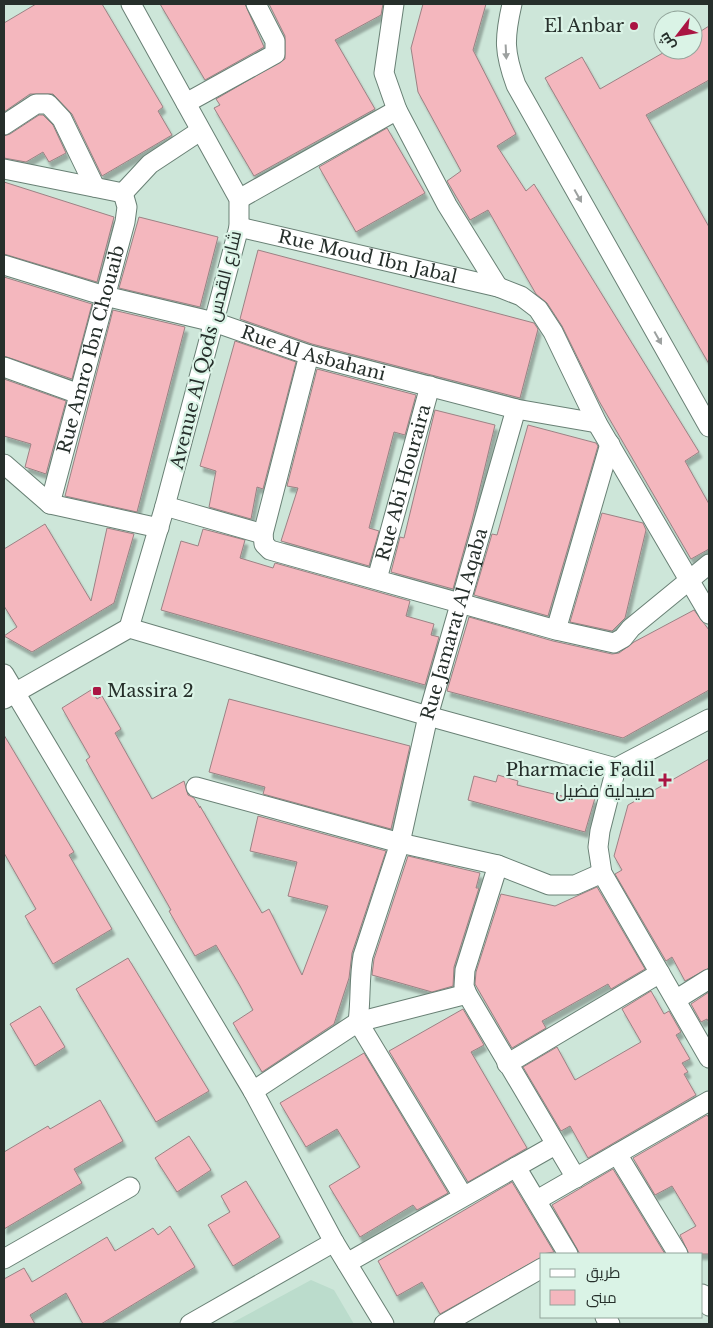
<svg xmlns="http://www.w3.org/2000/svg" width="713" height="1328" viewBox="0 0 713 1328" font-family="'Libre Baskerville',Cairo,serif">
<defs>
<filter id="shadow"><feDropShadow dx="3" dy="5.5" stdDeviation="1" flood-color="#0004"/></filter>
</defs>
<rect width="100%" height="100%" fill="#cde6d9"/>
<polygon fill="#bbdccc" points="311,1280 334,1290 354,1324 230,1324"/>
<g fill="#f4b7be" stroke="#9b8284" filter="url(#shadow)">
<polygon points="36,4 102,4 163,107 158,111 172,135 102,176 72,114 53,94 30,94 4,112 4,23"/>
<polygon points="160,4 245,4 264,47 205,80"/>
<polygon points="269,4 383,4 381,15 335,40 375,109 254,176 214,108 220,105 216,99 285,59 285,36"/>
<polygon points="423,4 486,4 473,50 516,134 497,146 526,191 534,184 699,452 685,461 709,504 709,549 691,559 599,401 562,326 547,303 536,294 488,210 470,220 447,181 461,171 418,92 411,48"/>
<polygon points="709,26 709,80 646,115 709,227 709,364 545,78 582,57 600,89 668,50 693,50 693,36"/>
<polygon points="39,115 43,115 53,125 66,153 49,162 43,152 26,162 4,158 4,136 10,134"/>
<polygon points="387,128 425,193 356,232 319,167"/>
<polygon points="4,182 114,217 97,282 4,254"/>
<polygon points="139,217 218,237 200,307 119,288"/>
<polygon points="258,250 534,323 538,329 520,398 312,344 240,319"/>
<polygon points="4,277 92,304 72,379 4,356"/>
<polygon points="113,310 185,327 137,512 65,496"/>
<polygon points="235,341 296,362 263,489 257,487 251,519 209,507 216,471 200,466"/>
<polygon points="317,369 416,395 405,435 394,432 369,528 379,531 369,566 281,541 298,488 287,486"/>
<polygon points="4,379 66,401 46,474 25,467 31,444 4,436"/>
<polygon points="435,410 495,425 472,521 453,589 391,572 400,537 404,538"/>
<polygon points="528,425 596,443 598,446 548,616 474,595 492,534 497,535"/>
<polygon points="602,513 643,523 646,530 625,618 612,631 570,622"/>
<polygon points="45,524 91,601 107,528 134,534 114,603 32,652 4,636 17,627 4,606 4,549"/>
<polygon points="203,529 245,540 240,558 273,568 275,563 410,601 406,616 434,624 431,635 439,637 425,685 161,610 181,541 198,546"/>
<polygon points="694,610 709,630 709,690 623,738 447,691 469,617 553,641 612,654 619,653 634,642"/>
<polygon points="91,690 97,699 102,696 121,729 115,733 152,799 184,781 188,795 194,798 200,808 200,806 262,913 269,909 302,975 328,906 288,896 297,862 250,851 258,816 386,851 352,953 349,978 334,1024 262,1072 233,1023 253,1010 240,986 216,945 195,956 169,911 171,910 86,760 90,757 62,708"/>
<polygon points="229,699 410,746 391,829 263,794 265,787 209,772"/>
<polygon points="4,735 74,852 69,855 112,929 53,964 25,916 36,909 4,853"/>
<polygon points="709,759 709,968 685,981 672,957 666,961 615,874 622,870 614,856 628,805"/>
<polygon points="498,775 518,781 517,785 570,798 572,791 595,798 585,832 468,800 474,776 496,782"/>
<polygon points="408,856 480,873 476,888 479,888 454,967 453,986 432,992 372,975 374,959"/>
<polygon points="597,887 645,969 611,989 608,984 542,1021 546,1028 512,1048 475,984 476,972 501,894 555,906"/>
<polygon points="128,958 209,1091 156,1122 76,989"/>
<polygon points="651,991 664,1014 669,1011 681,1032 676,1035 690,1059 682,1063 688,1072 684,1074 696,1095 588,1158 570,1126 561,1131 523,1067 557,1047 575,1080 641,1042 622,1009"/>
<polygon points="709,992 709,1023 707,1019 701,1022 691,1004"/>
<polygon points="40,1006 65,1047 35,1066 10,1024"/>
<polygon points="463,1009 484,1045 471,1052 527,1148 468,1182 389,1051"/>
<polygon points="364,1053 448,1193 417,1210 413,1205 360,1237 329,1186 360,1167 337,1129 306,1147 280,1103"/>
<polygon points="100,1100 123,1141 74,1169 82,1183 4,1229 4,1152 48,1126 50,1129"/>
<polygon points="707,1115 709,1118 709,1254 689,1254 680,1235 696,1226 672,1186 655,1195 633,1158"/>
<polygon points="189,1136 211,1170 177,1192 155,1158"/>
<polygon points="613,1169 665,1254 580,1254 552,1205"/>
<polygon points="246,1181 280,1237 233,1266 208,1225 230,1212 221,1196"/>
<polygon points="512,1182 554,1252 542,1254 542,1257 440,1314 422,1282 397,1296 378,1261"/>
<polygon points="170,1226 195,1267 101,1324 83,1324 66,1293 30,1315 35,1324 4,1324 4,1279 24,1268 32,1282 107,1237 115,1251 153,1228 158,1235"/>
</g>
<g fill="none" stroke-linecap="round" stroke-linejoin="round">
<defs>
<g id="street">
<polyline points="394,4 384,73 397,110 447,205 498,287"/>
<path d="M 512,4 C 504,39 504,52 516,85 L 709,427"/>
<polyline points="186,103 275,54 275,41 256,4"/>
<polyline points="4,125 36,104 48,104 62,119 95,187"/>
<polyline points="4,169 123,193"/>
<polyline points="123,193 150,164 200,131"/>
<polyline points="239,199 397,110"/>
<path id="s1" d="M 239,227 L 498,287 L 521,296 L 538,309 L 553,332 L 597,423 L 709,614"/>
<path id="s2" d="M 4,265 L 105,296 L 214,322 L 309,355 L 516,409 L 597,423"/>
<polyline points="309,355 263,534 264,544 270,550 556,630 614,643 623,638 631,628 709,564"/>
<polyline points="4,367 79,394"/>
<polyline points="4,464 50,504 159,528"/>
<path id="s3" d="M 50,504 L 125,222 L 127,207 L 123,193"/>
<polyline points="165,506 263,534"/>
<path id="s4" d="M 377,579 L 430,386"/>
<polyline points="129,628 165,506 239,227 239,199 131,4"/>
<polyline points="556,630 610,444"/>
<polyline points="4,674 253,1091 334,1242 384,1324"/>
<polyline points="4,699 129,628 428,716 616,768 709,719"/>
<polyline points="616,768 600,831 598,847 602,873 709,1058"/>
<polyline points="196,787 400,843 498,865 549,885 575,885 602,873"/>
<polyline points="498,865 465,970 464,986 467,994 576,1178"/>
<polyline points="677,999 709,979"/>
<polyline points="507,1064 660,973"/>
<polyline points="253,1091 358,1022 467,994"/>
<polyline points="617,1154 678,1254"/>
<polyline points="516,1167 568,1254"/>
<path id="s5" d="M 463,1196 L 358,1022 C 361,1000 359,978 363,956 L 400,843 L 428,716 L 516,409"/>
<polyline points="537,1200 709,1101"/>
<polyline points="4,1259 130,1187"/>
<polyline points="347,1263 555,1145"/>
<polyline points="702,1294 709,1306"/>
<polyline points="605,1317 610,1324"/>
<polyline points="190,1324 334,1242"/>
<polyline points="444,1324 542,1268"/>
</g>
</defs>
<use href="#street" stroke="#698075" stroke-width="21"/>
<use href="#street" stroke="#fff" stroke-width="19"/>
</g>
<defs><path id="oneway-solid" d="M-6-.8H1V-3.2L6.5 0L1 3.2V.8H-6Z" transform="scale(1.25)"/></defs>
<g fill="#9da1a0">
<use href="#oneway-solid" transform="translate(506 52) rotate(87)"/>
<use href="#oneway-solid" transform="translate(578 196) rotate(61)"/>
<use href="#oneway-solid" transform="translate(658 338) rotate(61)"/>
</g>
<g fill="#aa1543" stroke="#daf3e6" stroke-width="2">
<circle cx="634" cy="26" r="5"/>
<rect x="92" y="686" width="10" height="10" rx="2.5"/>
<path d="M662.5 772.5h5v5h5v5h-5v5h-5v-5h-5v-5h5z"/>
</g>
<g text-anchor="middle" stroke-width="4.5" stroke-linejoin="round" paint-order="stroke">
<g font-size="18" fill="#262f2b" stroke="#daf3e6" text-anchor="end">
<text x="624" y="32">El Anbar</text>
<text x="107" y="697" text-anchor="start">Massira 2</text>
<text x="655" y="776">Pharmacie Fadil<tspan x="655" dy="21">صيدلية فضيل</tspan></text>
</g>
<g font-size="18" fill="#262f2b" stroke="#daf3e6">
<text dy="6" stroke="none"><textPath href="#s1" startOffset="132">Rue Moud Ibn Jabal</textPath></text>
<text dy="6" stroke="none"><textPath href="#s3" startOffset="160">Rue Amro Ibn Chouaib</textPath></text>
<text transform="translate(206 350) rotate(-76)" y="6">Avenue Al Qods شارع القدس</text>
<text dy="6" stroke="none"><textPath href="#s2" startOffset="322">Rue Al Asbahani</textPath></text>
<text dy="6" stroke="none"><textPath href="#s4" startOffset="100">Rue Abi Houraira</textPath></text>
<text dy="6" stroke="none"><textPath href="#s5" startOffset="614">Rue Jamarat Al Aqaba</textPath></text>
</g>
</g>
<rect width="713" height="1328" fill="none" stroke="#262f2b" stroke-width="10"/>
<rect x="540" y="1253" width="162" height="65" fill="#daf3e6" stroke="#92a59b"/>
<rect x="550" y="1269" width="25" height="8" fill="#ffffff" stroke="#92a59b"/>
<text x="586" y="1278" font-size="15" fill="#262f2b">طريق</text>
<rect x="550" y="1290" width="25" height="15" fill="#f4b7be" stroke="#92a59b"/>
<text x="586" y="1303" font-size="15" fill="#262f2b">مبنى</text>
<g transform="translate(678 35) rotate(239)"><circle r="24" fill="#daf3e6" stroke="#92a59b"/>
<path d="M0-4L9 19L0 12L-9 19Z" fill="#aa1543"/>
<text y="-8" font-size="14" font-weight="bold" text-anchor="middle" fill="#262f2b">ش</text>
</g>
</svg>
